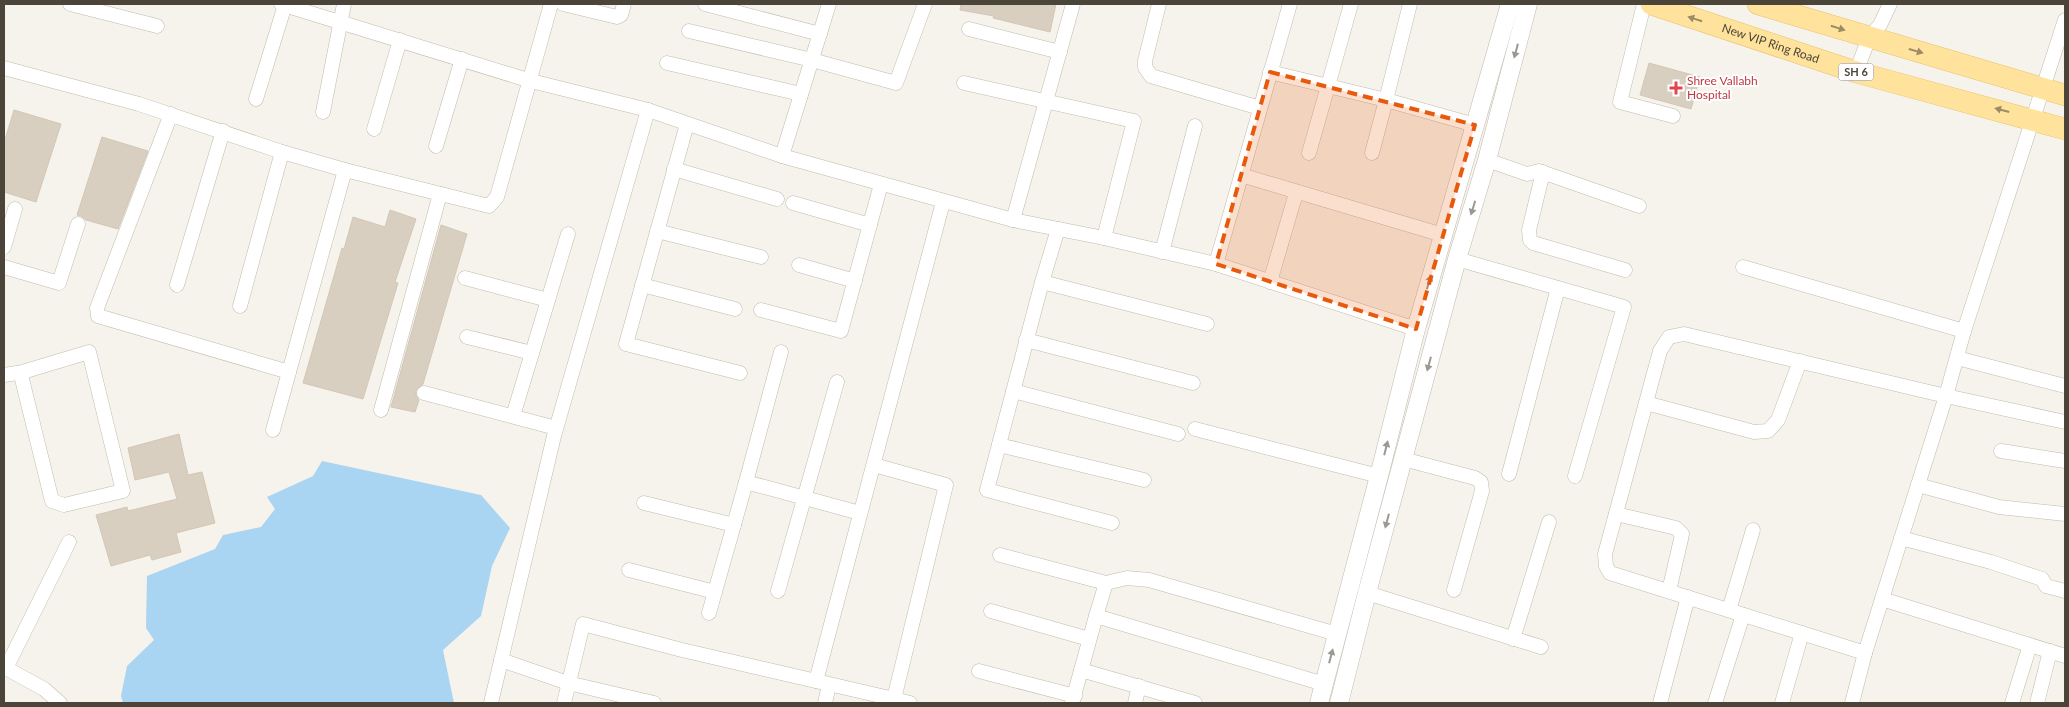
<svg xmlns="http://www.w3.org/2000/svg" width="2069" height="707" viewBox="0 0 2069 707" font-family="Lato,sans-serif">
<rect width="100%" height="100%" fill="#f6f3ec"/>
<polygon fill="#a9d4f2" points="322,461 481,495 510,528 492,566 481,616 443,650 454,703 123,703 121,696 127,666 154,640 146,628 147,576 215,549 223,535 261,527 275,509 267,497 313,476"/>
<g fill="#d8cfc1" stroke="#d3c7b4">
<polygon points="961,4 1056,4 1050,32 993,18 994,16 960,10"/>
<polygon points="1649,63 1700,77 1691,109 1640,95"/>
<polygon points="14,110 61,124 36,202 4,192 4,143"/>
<polygon points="102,137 148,151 118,229 86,220 81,216 77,215"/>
<polygon points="390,210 416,219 395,282 398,283 363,399 303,383 342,248 344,249 353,217 385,227"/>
<polygon points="441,225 467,234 423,384 416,390 416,396 419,400 415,412 391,407"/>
<polygon points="179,434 188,475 202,472 215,523 176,533 181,552 152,560 150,555 111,566 96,515 127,507 128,511 177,499 169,472 135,480 128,448"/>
</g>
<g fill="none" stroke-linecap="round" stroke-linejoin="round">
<defs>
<g id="minor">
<polyline points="70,4 157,26"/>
<polyline points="281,4 531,81 648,110 782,156 1013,220 1104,238 1216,264 1416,329"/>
<polyline points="563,4 617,17 621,15 624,4"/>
<polyline points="705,4 820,34"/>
<polyline points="1159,4 1145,61 1145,67 1151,76 1260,108"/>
<polyline points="1351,4 1328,86 1386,100 1410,4"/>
<polyline points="1644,4 1620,102 1673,116"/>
<polyline points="969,29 1060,52"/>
<polyline points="689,31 812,60 896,83 925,4"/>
<polyline points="667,63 801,94"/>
<polyline points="4,68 139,104 282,152 345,170 489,206 497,197 551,4"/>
<polyline points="1270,72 1328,86 1309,153"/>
<polyline points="1856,72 1869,38 1880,25 1890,4"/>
<polyline points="964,83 1134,121 1104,238"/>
<polyline points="256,99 285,5"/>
<polyline points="323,112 344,4"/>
<polyline points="171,114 97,308 98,316 289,372 345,170"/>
<polyline points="687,124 626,344 740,373"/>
<polyline points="374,129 400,40"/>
<polyline points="436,146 462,59"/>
<polyline points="1372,153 1386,100 1475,125"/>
<polyline points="782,156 829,4"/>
<polyline points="1487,160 1527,174 1539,171 1639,206"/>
<polyline points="674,169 777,199"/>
<polyline points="1543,172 1529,230 1530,240 1533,243 1625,270"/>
<polyline points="1241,175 1443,235"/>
<polyline points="793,203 870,225"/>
<polyline points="1013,220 1073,4"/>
<polyline points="1058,229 1042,282 987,490 1112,523"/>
<polyline points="657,231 761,257"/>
<polyline points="4,247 15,209"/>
<polyline points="1162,252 1195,126"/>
<polyline points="1457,259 1624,307 1575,476"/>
<polyline points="1216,264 1290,4"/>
<polyline points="799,265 855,281"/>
<polyline points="4,267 59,283 78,224"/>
<polyline points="1743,267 1964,331"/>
<polyline points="465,278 548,300"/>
<polyline points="1042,282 1207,324"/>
<polyline points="1270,282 1296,193"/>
<polyline points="177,285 223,131"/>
<polyline points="642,285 735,309"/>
<polyline points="240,306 282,152"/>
<polyline points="761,310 841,331 881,184"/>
<polyline points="467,337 532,353"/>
<polyline points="1026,340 1193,383"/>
<polyline points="781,352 746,482 860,513"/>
<polyline points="1957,358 2065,386"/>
<polyline points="4,375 17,373 21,375 52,501 64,505 123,491 89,352 19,373"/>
<polyline points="1013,391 1178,434"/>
<polyline points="424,393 556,428"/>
<polyline points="1646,403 1754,432 1768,431 1778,420 1800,361"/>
<polyline points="381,410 440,194"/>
<polyline points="513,416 568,234"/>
<polyline points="1195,429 1379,476"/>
<polyline points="273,430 289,372"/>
<polyline points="999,445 1144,480"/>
<polyline points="2001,451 2065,461"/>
<polyline points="1403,459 1475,478 1481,482 1482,491 1454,590"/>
<polyline points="1509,474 1558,288"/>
<polyline points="1918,485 1999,507 2065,514"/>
<polyline points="644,503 734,525"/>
<polyline points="1616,514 1676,528 1682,534 1681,539 1669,591"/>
<polyline points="1901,538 1991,562 2042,579 2046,586 2065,591"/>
<polyline points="1000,555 1106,583 1096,616"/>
<polyline points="629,570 715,592"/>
<polyline points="1106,583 1127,578 1149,580 1337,634"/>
<polyline points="778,591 837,382"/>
<polyline points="1367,593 1541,647"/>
<polyline points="1882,599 2065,656"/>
<polyline points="1729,610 1753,530"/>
<polyline points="991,611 1089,639"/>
<polyline points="709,613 746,482"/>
<polyline points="1513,639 1549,522"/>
<polyline points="1865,653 1610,573 1606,566 1605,554 1660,351 1669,337 1684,334 1946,396 2065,422"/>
<polyline points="501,660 568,683 654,703"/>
<polyline points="4,667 44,689 60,703"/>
<polyline points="6,668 69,542"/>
<polyline points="1081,670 1195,703"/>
<polyline points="979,671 1075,696"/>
<polyline points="816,681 943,202"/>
<polyline points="894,699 910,703"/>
<polyline points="491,703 554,436 648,110"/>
<polyline points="564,703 583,624 682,650 894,699 946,485 874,465"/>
<polyline points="825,703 829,685"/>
<polyline points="1072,703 1096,616 1324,684"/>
<polyline points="1135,703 1139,686"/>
<polyline points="1660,703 1688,597"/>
<polyline points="1715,703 1743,615"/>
<polyline points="1782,703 1802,633"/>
<polyline points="1852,703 1865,653 1946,396 1964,331 2065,20"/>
<polyline points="2012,703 2030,645"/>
<polyline points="2037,703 2050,651"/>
</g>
<g id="tertiary">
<polyline points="1319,703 1379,476 1416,329 1510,4"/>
<polyline points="1339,703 1367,593 1457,259 1487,160 1528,4"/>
</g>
<g id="primary">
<path id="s1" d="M 1651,4 L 1856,72 L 2065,129"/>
<polyline points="1758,4 2065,95"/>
</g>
</defs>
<use href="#minor" stroke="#c2bbae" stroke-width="15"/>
<use href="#tertiary" stroke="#c2bbae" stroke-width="19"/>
<use href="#primary" stroke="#e6c16a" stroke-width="22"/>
<use href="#minor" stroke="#fff" stroke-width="14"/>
<use href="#tertiary" stroke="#fff" stroke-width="18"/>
<use href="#primary" stroke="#ffe39c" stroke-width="21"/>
</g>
<defs><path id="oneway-solid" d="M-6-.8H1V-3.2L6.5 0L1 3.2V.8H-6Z" transform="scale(1.25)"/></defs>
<g fill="#9c8c66">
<use href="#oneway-solid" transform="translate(1695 19) rotate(-162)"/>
<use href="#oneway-solid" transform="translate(1838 28) rotate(17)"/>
<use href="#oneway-solid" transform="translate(1916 51) rotate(16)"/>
<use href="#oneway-solid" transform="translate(2002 110) rotate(-165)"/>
</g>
<g fill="#9c9892">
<use href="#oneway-solid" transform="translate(1516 51) rotate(105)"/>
<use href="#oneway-solid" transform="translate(1473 208) rotate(107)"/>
<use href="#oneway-solid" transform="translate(1429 282) rotate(-74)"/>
<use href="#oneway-solid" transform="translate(1429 364) rotate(105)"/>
<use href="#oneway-solid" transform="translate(1386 448) rotate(-76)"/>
<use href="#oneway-solid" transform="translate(1387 521) rotate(105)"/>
<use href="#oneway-solid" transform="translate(1331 656) rotate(-75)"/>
</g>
<path fill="#e8590c" fill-opacity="0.2" stroke="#e8590c" stroke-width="4" stroke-dasharray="10 6" stroke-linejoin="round" d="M 1270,72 L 1475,125 L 1416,329 L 1216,264 Z"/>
<path fill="#e0444e" stroke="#fff" stroke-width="2" d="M1673.5 80.5h5v5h5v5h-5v5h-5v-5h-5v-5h5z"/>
<g text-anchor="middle" stroke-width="4" stroke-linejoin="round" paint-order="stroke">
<rect fill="#fff" stroke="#817c74" stroke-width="1" x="1838.5" y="63.5" width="35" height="17" rx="4"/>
<g font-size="11" font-weight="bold" fill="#4b4439">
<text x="1856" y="76">SH 6</text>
</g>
<g font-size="12" fill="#4b4439" stroke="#fff">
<text dy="4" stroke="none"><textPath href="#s1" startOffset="126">New VIP Ring Road</textPath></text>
</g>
<g font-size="12" fill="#be3a42" stroke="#fff" text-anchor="start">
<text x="1687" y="85">Shree Vallabh<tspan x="1687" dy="14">Hospital</tspan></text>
</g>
</g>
<rect width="2069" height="707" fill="none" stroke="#4b4439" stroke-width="10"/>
</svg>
